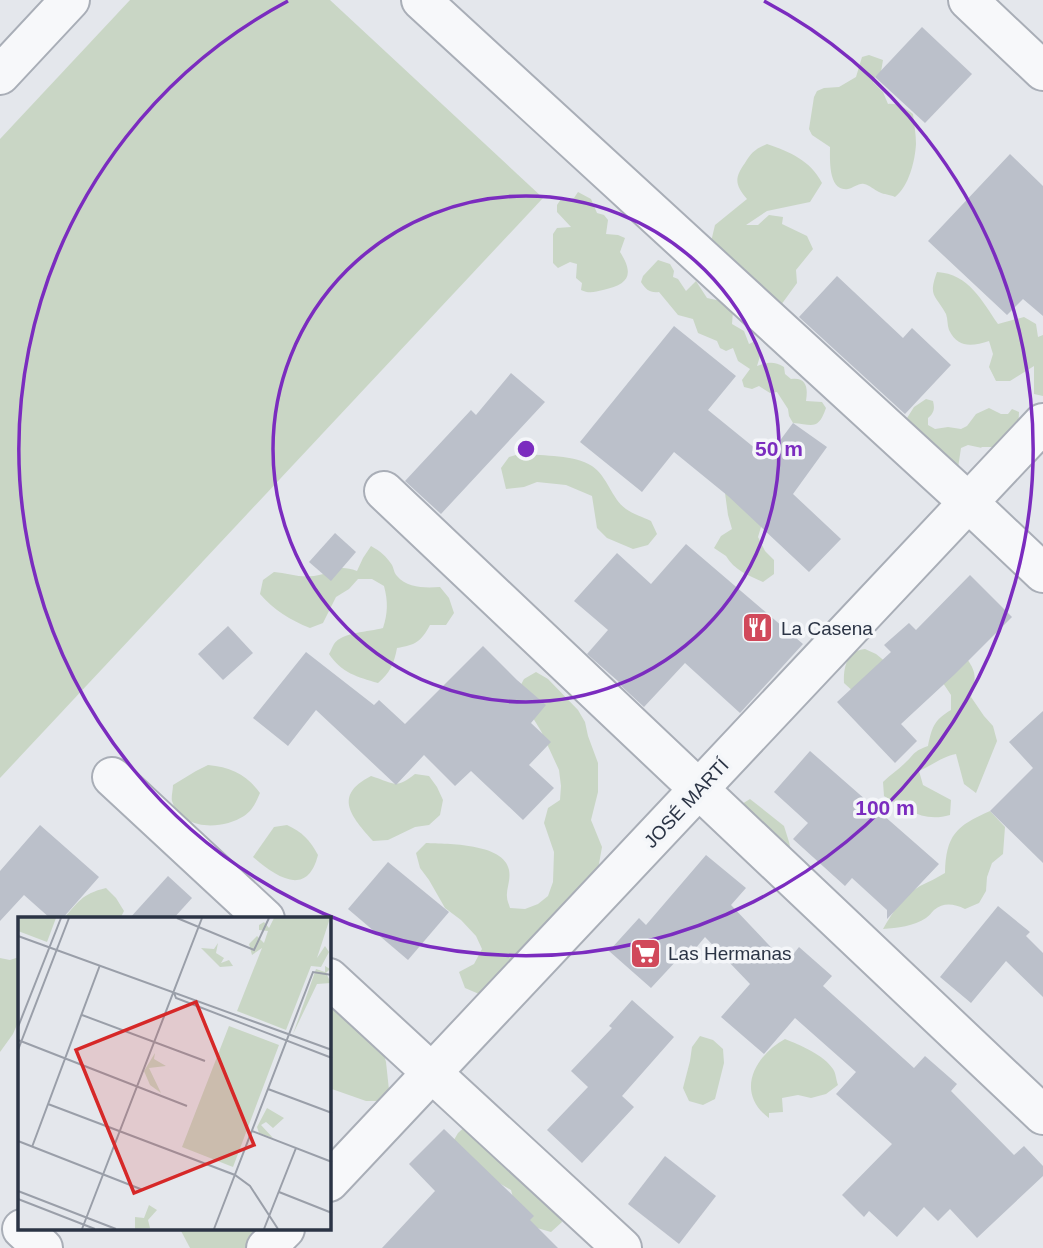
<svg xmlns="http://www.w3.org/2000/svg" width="1043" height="1248" viewBox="0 0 1043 1248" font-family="Helvetica,sans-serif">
<rect width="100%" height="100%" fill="#e4e7ec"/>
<g fill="#c9d6c5">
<polygon points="130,0 330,0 543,198 0,778 0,139"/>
<path d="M 869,55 L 883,60 L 881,72 L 875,77 L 873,82 L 883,92 L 888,104 C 899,103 904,108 913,114 C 914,124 916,134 916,144 C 915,161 909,186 895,197 C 889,194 885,195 879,192 C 874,190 870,185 864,184 C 858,183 854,188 848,189 C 828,192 830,159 830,147 L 812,135 L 809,129 L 814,97 L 817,91 L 824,88 L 839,87 L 856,77 L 862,57 Z"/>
<path d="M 767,144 C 790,152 810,160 822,183 L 810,202 L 767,211 L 746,225 L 758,225 L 769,215 L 783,217 L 782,224 L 807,236 L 813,249 L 796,270 L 797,283 L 781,305 L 705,267 L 715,225 L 747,199 C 735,185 734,178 745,163 C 751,153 755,149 767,144 Z"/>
<path d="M 578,192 L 591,199 L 597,213 L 604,215 L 608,220 L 606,234 L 618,235 L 625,238 L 620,252 C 635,275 628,285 603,290 C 595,292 589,294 581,290 L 582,283 L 576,278 L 577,264 L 570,262 L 558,268 L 553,263 L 553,234 L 557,228 L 571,227 L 557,212 L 557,205 L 561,199 L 567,201 L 574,198 Z"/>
<path d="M 658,260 L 670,264 L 674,271 L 673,277 L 678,279 L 686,291 L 696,281 L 707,298 L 721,301 L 733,311 L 732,324 L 744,331 L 749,344 L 755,341 L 761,353 L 757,366 C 768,362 774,361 784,367 L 785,374 L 791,379 C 807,377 808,388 806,401 L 822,402 L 826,408 C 818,430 814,425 793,423 L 789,416 L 788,409 L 777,392 L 770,393 L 759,386 L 752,389 L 744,387 L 742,380 L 750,369 L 738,361 L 733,348 L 726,351 L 720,348 L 717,341 L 698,333 L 693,319 L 678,315 L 659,292 C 650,293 646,290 641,282 L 643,276 Z"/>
<path d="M 937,272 C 969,274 982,301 998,324 L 1024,317 L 1036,324 L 1038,337 L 1043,335 L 1043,396 L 1034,394 L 1034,366 L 1010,381 L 996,381 L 989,367 L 993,354 L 989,341 C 973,346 958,349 949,330 C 947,325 948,319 946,314 C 935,294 928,297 937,272 Z"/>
<path d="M 926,399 L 933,401 C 935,409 934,413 928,418 L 928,425 L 935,429 L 948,427 L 961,429 L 967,426 L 976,414 L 989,408 L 1001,414 L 1008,414 L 1012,409 L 1019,412 L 1018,432 L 1002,447 L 981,447 L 982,448 L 968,445 L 961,448 L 958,468 L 913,431 L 907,418 L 914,407 Z"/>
<path d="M 523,453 C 544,457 574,454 592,466 C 608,477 611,498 626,509 C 633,514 643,517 651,521 L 657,534 L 648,545 L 633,549 L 607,538 L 597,528 L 592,496 L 566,485 L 537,482 L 524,487 L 506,489 L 501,468 L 509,457 Z"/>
<path d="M 725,493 L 762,514 L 761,527 L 758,537 L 765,551 L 774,560 L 774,574 L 763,582 C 748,575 734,570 726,556 L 714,548 L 721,536 L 732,529 L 728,515 Z"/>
<path d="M 371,546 C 380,551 386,556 392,565 C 394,569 394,573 397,576 C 407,588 425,588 440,587 L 449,598 L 454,613 L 446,625 L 430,625 C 421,642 415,645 397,648 C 394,664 390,673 378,683 C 357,677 342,673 329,654 C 331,651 332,647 334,644 C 342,632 369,632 383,628 C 388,613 388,601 384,586 L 372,579 L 358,579 L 349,589 L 336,597 L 323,623 L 310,628 C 290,620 274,610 260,594 L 263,580 L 274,572 C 287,573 300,578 314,576 C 334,574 334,563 357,571 L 363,558 Z"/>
<path d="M 865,649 L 876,654 L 887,663 L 856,694 L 844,683 C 843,668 847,650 865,649 Z"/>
<path d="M 967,659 C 978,674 975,680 971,697 L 984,716 L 993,726 L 997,741 L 976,793 L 964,784 L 956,754 C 941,757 933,765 919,771 L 923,785 L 951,800 L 950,815 C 923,823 907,809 884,796 L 883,782 C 890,775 898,770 905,763 C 916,753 912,752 928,746 C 932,727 934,720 951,710 L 951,695 L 943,683 Z"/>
<path d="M 536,672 L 548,679 L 578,710 L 585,722 L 588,736 L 598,763 L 598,792 L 591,820 L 602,847 L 597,875 L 494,991 L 479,994 L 465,988 L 459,972 L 474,964 L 482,949 L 476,936 L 461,920 L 445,908 L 429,880 L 420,868 L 416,853 L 426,843 C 447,844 504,843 509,870 C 511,881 506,889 507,897 C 507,901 509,904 510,908 L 525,909 L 538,904 L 548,896 L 553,882 L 554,852 L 544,823 L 548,808 L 560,800 L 561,786 L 559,770 L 541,731 L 517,692 L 524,679 Z"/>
<path d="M 208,765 C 231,767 247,775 260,793 C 256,802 253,810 244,816 C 222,830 182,831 172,801 C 171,797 173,790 173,785 L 196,771 Z"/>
<path d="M 415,774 L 429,776 L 437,787 L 443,800 L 440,815 L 429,825 L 415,827 L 388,840 L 373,841 C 352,817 332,796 371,776 C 394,783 395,790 415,774 Z"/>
<polygon points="750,799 784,826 789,842 795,869 737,807"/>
<path d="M 990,811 L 1005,827 L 1003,854 L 992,863 L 987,877 L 986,891 L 979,903 L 965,909 C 954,904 944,902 934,910 C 931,913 929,916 926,918 C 914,926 897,928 883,929 C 892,913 903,896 920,886 C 928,882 937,878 945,873 C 946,835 956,826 990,811 Z"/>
<path d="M 287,825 C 302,832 310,840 318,855 C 307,898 276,877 253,857 L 274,827 Z"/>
<path d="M 106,888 L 116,898 L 124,911 L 120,919 L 63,919 C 79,902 81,894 106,888 Z"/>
<polygon points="19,957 19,1020 13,1034 0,1052 0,958 10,960"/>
<polygon points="329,999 382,1048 386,1062 389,1090 381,1101 366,1101 329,1088"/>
<polygon points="700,1036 713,1040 723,1049 724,1063 715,1099 703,1105 689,1101 683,1088 690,1061 692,1047"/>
<path d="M 785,1039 C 800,1045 824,1055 833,1069 C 836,1073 836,1080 838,1085 L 826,1094 L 811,1098 L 798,1095 L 782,1098 L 783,1112 L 769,1113 L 769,1118 C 735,1093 754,1056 785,1039 Z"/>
<polygon points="469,1123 558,1207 562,1222 551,1232 537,1228 516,1209 511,1190 499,1183 451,1145 458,1133"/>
<polygon points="180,1229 263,1229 255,1248 190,1248"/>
</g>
<g fill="#bbc0ca">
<polygon points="922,27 972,74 925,123 875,77"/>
<polygon points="1010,154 1043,186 1043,316 1023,299 1007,315 928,241"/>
<polygon points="837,276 903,338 912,328 951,365 905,414 799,317"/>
<polygon points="674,326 736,376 708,410 767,458 793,423 827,447 793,494 841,539 809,572 728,496 674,452 642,492 580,442"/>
<polygon points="511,373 545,402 441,514 405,481 471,410 476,415"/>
<polygon points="335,533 356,552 331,581 309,562"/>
<polygon points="686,544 803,644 740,713 685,663 644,707 618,683 619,682 587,654 608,630 574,601 617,553 651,584"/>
<polygon points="970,575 1012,617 955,674 901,724 917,741 895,763 837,702 891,652 884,645 909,623 916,630"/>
<polygon points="228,626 253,653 223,680 198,654"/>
<polygon points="483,646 517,680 546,705 531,723 551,742 529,765 554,788 523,820 471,771 455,786 424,755 396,785 316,710 288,746 253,718 306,652 374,705 379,700 405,724"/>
<polygon points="1043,711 1043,863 990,811 1033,768 1009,742"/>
<polygon points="810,751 939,864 887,919 887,910 852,878 845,886 793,839 808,823 774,792"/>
<polygon points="40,825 99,877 62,919 51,919 24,895 0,921 0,871"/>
<polygon points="706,855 746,888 731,905 786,963 799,947 832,976 823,986 914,1068 925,1056 957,1084 951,1091 1014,1155 1024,1146 1043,1166 1043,1176 977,1238 950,1209 938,1221 924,1207 897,1237 869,1211 864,1217 842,1195 892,1144 836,1094 856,1072 795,1018 764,1054 721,1017 750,984 705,937 695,949 691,945 651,988 609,951 639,918 646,925"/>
<polygon points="388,862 449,912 408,960 348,909"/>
<polygon points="168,876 192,898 173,919 129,919"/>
<polygon points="998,906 1030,932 1026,936 1043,953 1043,997 1006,961 971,1003 940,977"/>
<polygon points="632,1000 674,1037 622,1096 634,1107 582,1163 547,1130 588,1087 571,1071 612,1028 609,1026"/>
<polygon points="444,1129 534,1216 530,1220 558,1248 382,1248 435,1191 409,1164"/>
<polygon points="665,1156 716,1196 679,1244 628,1204"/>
</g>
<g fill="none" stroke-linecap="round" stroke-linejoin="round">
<defs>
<g id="street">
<polyline points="421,0 968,502 1043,573"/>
<polyline points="968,0 1043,71"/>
<polyline points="0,75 70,0"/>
<polyline points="384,491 1043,1115"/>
<polyline points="112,777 265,919"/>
<polyline points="329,978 622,1248"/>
<polyline points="329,1182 1043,423"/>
<polyline points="22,1229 43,1248"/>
<polyline points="266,1248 285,1229"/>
</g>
</defs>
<use href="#street" stroke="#a9aeb7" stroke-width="42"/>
<use href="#street" stroke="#f7f8fa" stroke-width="38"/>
</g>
<g fill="none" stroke="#7b2cbf" stroke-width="3.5">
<circle cx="526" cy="449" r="253"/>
<path d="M764 1A507 507 0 1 1 288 1"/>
</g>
<defs>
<symbol id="restaurant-square" viewBox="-11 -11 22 22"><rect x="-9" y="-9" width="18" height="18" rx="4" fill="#d1495b" stroke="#f4f6f9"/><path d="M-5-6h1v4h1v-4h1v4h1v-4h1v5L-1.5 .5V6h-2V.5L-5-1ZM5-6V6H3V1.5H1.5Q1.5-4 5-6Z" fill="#fff"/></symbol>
<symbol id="supermarket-square" viewBox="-11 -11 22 22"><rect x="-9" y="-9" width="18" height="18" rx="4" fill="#d1495b" stroke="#f4f6f9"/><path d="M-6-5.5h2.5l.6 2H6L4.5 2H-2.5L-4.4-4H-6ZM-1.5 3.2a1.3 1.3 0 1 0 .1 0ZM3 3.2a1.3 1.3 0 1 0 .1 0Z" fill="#fff"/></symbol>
</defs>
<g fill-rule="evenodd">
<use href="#restaurant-square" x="740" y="610" width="35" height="35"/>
<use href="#supermarket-square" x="628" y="936" width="35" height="35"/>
</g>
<g text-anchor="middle" stroke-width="7" stroke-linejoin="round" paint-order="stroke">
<g font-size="19" fill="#2b3445" stroke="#f4f6f9" text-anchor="start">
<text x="781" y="635">La Casena</text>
<text x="668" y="960">Las Hermanas</text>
</g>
<g font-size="19" fill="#2b3445" stroke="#f4f6f9">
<text transform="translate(686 803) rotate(-47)" y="7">JOSÉ MARTÍ</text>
</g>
</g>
<g transform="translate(18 917)">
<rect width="313" height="313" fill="#e4e7ec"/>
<path d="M 0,1 L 38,1 L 29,25 L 0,14 ZM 256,1 L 312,1 L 299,41 L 307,29 L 311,35 L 303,50 L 293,49 L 268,113 L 219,94 L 244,31 L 234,38 L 231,27 L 239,19 L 246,26 L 250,14 L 241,13 L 241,8 L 246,5 L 251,11 ZM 200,26 L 198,36 L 206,41 L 203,46 L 211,43 L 215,49 L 202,50 L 183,31 L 196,32 ZM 307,49 L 312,52 L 308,56 L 313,66 L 299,67 L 275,117 L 298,52 L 307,55 ZM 211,109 L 261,128 L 215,250 L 164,230 ZM 137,136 L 136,142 L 148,149 L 131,151 L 143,176 L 132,168 L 126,154 ZM 249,191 L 266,201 L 255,211 L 248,205 L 243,208 L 255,221 L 241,216 L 239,210 ZM 131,288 L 139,293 L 130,303 L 132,311 L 117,312 L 117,300 L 126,301 Z" fill="#c9d6c5"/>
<path fill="none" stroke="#9a9fa9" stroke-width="2" d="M 159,1 L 236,33 L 251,1M 0,19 L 314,133M 156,76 L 158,81 L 314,141M 64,98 L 187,144M 0,110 L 43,1M 0,123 L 169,189M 0,133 L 51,1M 250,172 L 314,196M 30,187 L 217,258 L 232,269 L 260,312M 234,214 L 314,245M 0,224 L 125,273M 14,230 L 82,48M 0,274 L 98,312M 261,275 L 314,296M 0,282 L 77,312M 64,312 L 184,1M 196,312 L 295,55 L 314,58M 246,312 L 278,231"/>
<path fill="#d62828" fill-opacity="0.15" stroke="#d62828" stroke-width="3.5" d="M 178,85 L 236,228 L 116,276 L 58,133 Z"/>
<rect width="313" height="313" fill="none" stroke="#2b3445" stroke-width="3.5"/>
</g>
<circle cx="526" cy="449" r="10" fill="#7b2cbf" stroke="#f4f6f9" stroke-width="3.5"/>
<g font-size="21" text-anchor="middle" font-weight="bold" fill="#7b2cbf" stroke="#f4f6f9" stroke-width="7" stroke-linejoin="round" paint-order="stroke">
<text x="779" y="456">50 m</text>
<text x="885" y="815">100 m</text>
</g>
</svg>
